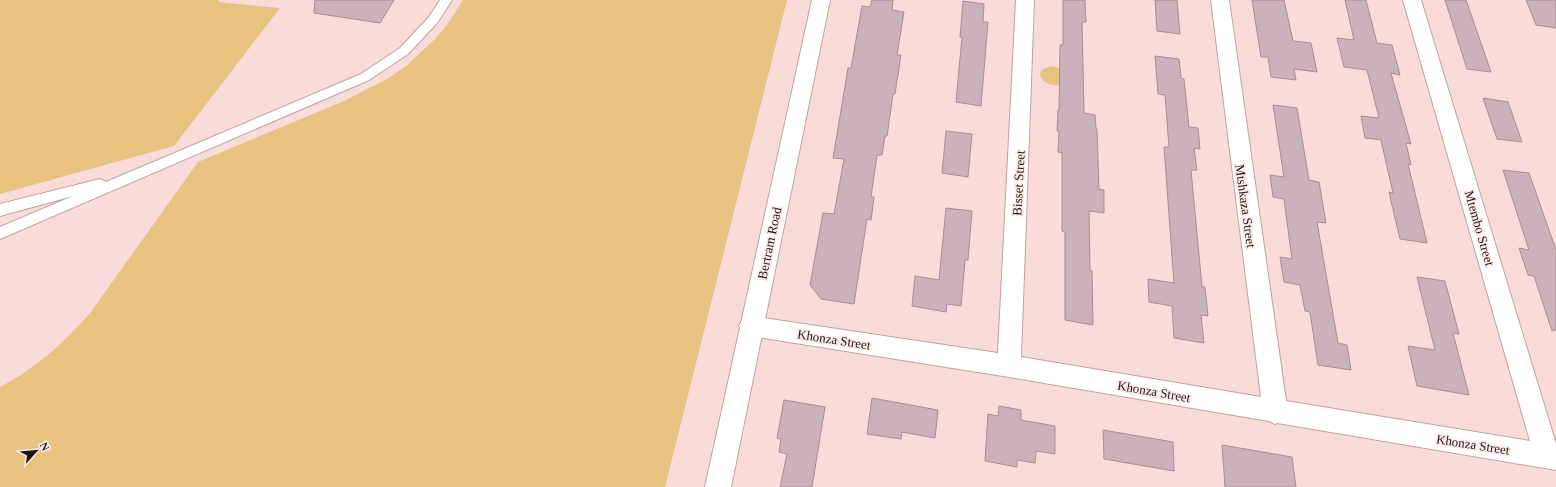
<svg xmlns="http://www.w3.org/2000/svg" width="1556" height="487" viewBox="0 0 1556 487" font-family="'Times New Roman',serif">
<rect width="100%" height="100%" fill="#f9dcda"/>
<g fill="#e7c281">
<polygon points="0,0 219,0 219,2 280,8 174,146 0,194"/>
<path d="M 463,0 L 787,0 L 665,487 L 0,487 L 0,387 C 35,369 64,343 90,313 L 198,162 L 344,101 L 387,79 L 406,66 L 435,39 L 447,25 Z"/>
<path d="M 1052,66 L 1059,68 L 1065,72 L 1061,85 C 1042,88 1030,69 1052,66 Z"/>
</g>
<g fill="#cbb1bb" stroke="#a58c95">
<polygon points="315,0 394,0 380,23 314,13"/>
<polygon points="872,0 893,0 892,10 904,12 897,55 901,55 895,94 893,94 887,136 885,136 882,155 877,155 871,197 874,197 871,220 867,219 854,304 821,299 810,285 823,213 834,214 844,159 833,158 848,68 851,68 862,6 870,7"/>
<polygon points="1063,0 1085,0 1086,22 1082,22 1084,113 1095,115 1096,128 1097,129 1099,189 1104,190 1104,213 1089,211 1090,271 1092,271 1093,325 1065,320 1065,232 1062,231 1062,153 1058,152 1059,131 1057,131 1058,110 1059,110 1060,45 1063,45"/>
<polygon points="1155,0 1177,0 1180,34 1157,31"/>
<polygon points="1252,0 1284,0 1293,41 1311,43 1317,72 1294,69 1296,80 1271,77 1268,57 1261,57"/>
<polygon points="1345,0 1366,0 1377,43 1392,45 1400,75 1391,73 1411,144 1406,143 1411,165 1408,164 1427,243 1400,239 1391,201 1389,192 1393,193 1381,140 1365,138 1361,116 1379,118 1367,70 1344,67 1337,38 1354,40"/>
<polygon points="1445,0 1466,0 1491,72 1467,69"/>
<polygon points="1526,0 1556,0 1556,28 1536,25"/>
<polygon points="963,1 984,4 983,22 988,22 981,106 956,102 962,37 960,37"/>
<polygon points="1155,56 1179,59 1181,78 1184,79 1189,127 1198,128 1200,149 1194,148 1197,170 1191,170 1202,287 1205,287 1208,316 1201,315 1204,343 1174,338 1172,306 1149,302 1148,279 1174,283 1164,147 1169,147 1165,95 1158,94"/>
<polygon points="1483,98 1508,102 1522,142 1497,139"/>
<polygon points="1273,105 1297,108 1309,180 1319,182 1326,223 1317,222 1338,343 1347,345 1351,370 1318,365 1310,312 1305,311 1300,285 1284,282 1280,257 1292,259 1284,199 1273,197 1270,175 1284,177"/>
<polygon points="946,131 972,134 968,177 942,173"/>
<polygon points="1503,170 1529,173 1556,250 1556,330 1552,331 1534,276 1528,275 1519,248 1529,250"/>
<polygon points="946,208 972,211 968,260 965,260 961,306 947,304 946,312 912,306 915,276 939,280"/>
<polygon points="1417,277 1445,281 1459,334 1453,333 1469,395 1417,386 1408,346 1435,350"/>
<polygon points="872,398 938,410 935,438 902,432 901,439 867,434"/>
<polygon points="784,400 825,407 812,487 780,487 787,454 779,452 781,439 777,438"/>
<polygon points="999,406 1021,410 1021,420 1055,426 1055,454 1036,451 1035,463 1017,460 1017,467 985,461 988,414 998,416"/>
<polygon points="1103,430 1173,442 1174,471 1104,459"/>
<polygon points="1222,445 1292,457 1296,487 1225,487"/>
</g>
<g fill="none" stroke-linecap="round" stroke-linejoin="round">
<defs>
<polygon id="lane" points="440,0 452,0 437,23 408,54 369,80 0,239 0,227 73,196 0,216 0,204 100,179 106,182 361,74 400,48 429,17"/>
<polygon id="street" points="1016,0 1034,0 1021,357 1261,397 1211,0 1229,0 1286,401 1530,441 1403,0 1421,0 1556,444 1556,470 1277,423 1275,424 1269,421 1009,377 751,336 743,333 739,326 743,319 751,316 998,353"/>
<polygon id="secondary" points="812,0 830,0 731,487 705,487"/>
</defs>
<use href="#lane" stroke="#bea3a1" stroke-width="2"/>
<use href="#street" stroke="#bea3a1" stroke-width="2"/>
<use href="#secondary" stroke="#bea3a1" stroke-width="2"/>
<use href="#lane" fill="#fff" fill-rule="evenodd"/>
<use href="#street" fill="#fff" fill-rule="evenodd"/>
<use href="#secondary" fill="#fff" fill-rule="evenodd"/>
</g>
<g text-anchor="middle" stroke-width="3.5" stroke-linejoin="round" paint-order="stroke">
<g font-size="13" fill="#1f1514" stroke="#feeceb">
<text transform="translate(1018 183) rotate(-87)" y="5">Bisset Street</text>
<text transform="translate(1246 206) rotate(82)" y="5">Mtshkaza Street</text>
<text transform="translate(1480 228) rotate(74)" y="5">Mtembo Street</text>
<text transform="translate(769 243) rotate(-78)" y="5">Bertram Road</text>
<text transform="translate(834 339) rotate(9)" y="5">Khonza Street</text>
<text transform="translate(1154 391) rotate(10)" y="5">Khonza Street</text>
<text transform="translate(1473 444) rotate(9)" y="5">Khonza Street</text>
</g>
</g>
<g transform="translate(36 451) rotate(63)" stroke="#feeceb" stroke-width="3" paint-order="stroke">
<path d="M0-3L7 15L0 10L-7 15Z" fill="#1f1514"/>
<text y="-6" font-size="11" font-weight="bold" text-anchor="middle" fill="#1f1514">N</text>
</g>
</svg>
